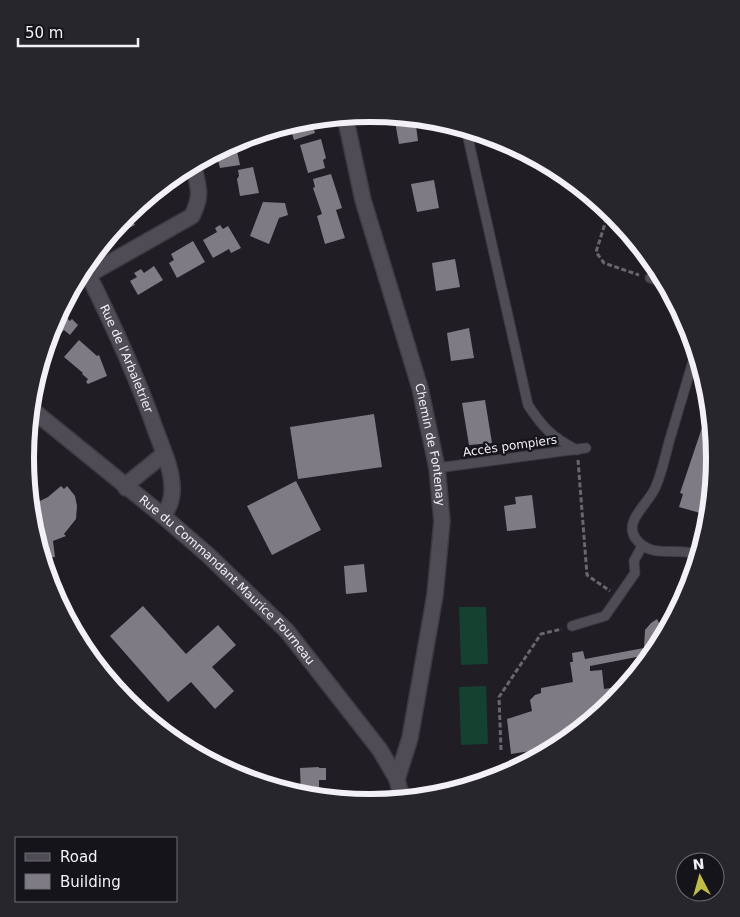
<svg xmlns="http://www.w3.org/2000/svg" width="740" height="917" viewBox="0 0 740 917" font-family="'DejaVu Sans',sans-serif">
<rect width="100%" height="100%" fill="#201d24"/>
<g fill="#154230">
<polygon points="459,607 486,607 488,664 461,665"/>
<polygon points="486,686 488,744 461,745 459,687"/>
</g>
<g fill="#7e7b84">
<polygon points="394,116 415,118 418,141 399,144"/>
<polygon points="313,119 314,122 312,123 315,133 294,140 289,124"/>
<polygon points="321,139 326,158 323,160 325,168 308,173 300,145"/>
<polygon points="235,142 240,165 220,168 216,152"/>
<polygon points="253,167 259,193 240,196 237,179 239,176 238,170"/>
<polygon points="331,174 342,208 336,210 345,238 325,244 317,216 322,214 313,188 315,187 313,179"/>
<polygon points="173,176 175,186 156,190"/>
<polygon points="434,180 439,208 417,212 411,184"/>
<polygon points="263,202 285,203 288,215 279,218 269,244 250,236"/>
<polygon points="128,213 135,225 116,235 113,230"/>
<polygon points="220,225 223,229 228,226 241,248 231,253 229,249 213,258 203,240 217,232 215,228"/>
<polygon points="193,241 205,262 177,278 169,263 174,260 171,254"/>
<polygon points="455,259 460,287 436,291 432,263"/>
<polygon points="154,266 163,280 138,295 130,281 137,277 134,273 141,269 144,273"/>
<polygon points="59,311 70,321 72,319 78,325 70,335 64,330 61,333 52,325"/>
<polygon points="469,328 474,358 451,361 447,333"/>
<polygon points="79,340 97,356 99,355 107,376 88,384 86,382 88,379 82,374 83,373 64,357"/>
<polygon points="485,400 492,443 469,445 462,403"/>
<polygon points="710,404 715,458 709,523 698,519 700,513 679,507 683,494 680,493"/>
<polygon points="374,414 382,467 298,479 290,427"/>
<polygon points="296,481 321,530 272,555 247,506"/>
<polygon points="61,486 64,489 67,486 75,496 77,506 76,519 64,534 66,536 53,541 55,557 41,558 32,526 30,506 48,497"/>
<polygon points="532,495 536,528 507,531 504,506 516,504 515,497"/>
<polygon points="364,564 367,592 346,594 344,566"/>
<polygon points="143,606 186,654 218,625 236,645 212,667 234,691 215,709 191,682 168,702 110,636"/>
<polygon points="657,619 665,634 663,635 657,650 649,660 647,655 590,666 590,671 602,670 604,689 624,686 624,688 626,687 614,703 567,741 544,745 544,749 511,754 507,719 532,711 530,700 535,695 541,693 541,688 573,682 570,662 573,662 572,653 583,651 585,659 644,648 645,630 651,623"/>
<polygon points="319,767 319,768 326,768 326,780 319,780 319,798 301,796 300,768"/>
</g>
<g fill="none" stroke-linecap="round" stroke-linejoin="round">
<defs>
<g id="lane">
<path d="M 466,129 L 528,405 C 543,428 552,437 577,450"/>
<path d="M 556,169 C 560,177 568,181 576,184"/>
<polyline points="650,278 666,283"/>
<path d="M 696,351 C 687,381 678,412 669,442 C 665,457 662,472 656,486 C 650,503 622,521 636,539 C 652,560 677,546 700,555"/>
<polyline points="437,468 586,448"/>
<polyline points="572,626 605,616 635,573 634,561 642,546"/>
</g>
<g id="street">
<path id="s1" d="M 345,116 L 363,200 L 420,388 L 437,468 L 442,521 L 435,595 L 410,738 L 397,779"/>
<path id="s2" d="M 84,266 C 111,320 137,376 157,434 C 163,450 171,467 172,485 C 173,497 170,507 163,516"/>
<path d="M 88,275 L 192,216 C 203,194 198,187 193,164"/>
<path id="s3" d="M 30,408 L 163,516 L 208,555 L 287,631 L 380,750 L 397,779 L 402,800"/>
<polyline points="126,488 132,480 164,454"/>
</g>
</defs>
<use href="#lane" stroke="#3d3a40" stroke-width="11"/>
<use href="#street" stroke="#3d3a40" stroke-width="18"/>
<g stroke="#69666d" stroke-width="3" stroke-dasharray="5 2.5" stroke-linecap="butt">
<polyline points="609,211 596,252 604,263 639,275"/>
<polyline points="578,460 587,575 610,591"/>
<polyline points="501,750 499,697 541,634 562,629"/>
</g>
<use href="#lane" stroke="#4f4c55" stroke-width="9"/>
<use href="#street" stroke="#4f4c55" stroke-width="15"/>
</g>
<g text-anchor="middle" stroke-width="4.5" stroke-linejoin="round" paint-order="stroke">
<g font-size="12" fill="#f3f1f6" stroke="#16141b">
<text dy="4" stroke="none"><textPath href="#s2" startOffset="102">Rue de l'Arbaletrier</textPath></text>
<text dy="4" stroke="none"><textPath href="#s1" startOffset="340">Chemin de Fontenay</textPath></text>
<text transform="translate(510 446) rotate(-8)" y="4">Accès pompiers</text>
<text dy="4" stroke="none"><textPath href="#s3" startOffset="262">Rue du Commandant Maurice Fourneau</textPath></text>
</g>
</g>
<path d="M0 0H740V917H0ZM34 458a336 336 0 1 1 672 0a336 336 0 1 1-672 0Z" fill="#28262d" fill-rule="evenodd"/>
<path fill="none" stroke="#f3f1f6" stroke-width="6" d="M34 458a336 336 0 1 1 672 0a336 336 0 1 1-672 0Z"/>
<rect x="15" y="837" width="162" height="65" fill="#16141b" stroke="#6e6c73"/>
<rect x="25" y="853" width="25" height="8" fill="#4f4c55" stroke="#6e6c73"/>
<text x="60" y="862" font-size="15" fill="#f3f1f6">Road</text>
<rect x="25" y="874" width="25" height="15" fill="#7e7b84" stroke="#6e6c73"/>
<text x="60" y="887" font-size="15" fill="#f3f1f6">Building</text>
<g transform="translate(700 877) rotate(354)"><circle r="24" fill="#16141b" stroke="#6e6c73"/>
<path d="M0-4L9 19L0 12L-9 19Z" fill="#bfbe41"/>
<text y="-8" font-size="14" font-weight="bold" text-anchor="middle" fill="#f3f1f6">N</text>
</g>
<path d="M18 38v8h120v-8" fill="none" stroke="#f3f1f6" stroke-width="2.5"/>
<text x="25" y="38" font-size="15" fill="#f3f1f6" stroke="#16141b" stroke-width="4" paint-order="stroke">50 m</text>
</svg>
